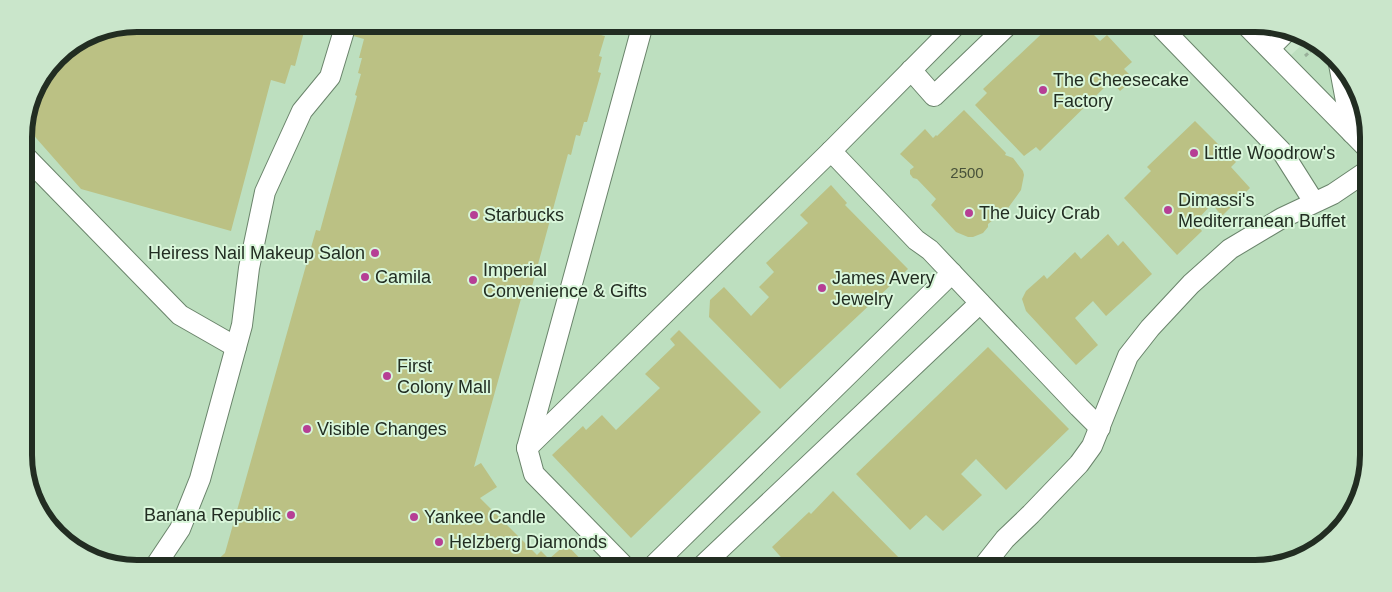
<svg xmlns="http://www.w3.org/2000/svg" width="1392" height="592" viewBox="0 0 1392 592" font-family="Helvetica,sans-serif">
<rect width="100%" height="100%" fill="#cce8cd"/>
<polygon fill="#bddfbf" points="138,24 1254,24 1291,55 1307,40 1344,68 1367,123 1368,454 1360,498 1318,549 1261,568 138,568 94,560 48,524 25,469 24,130 35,88 62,52 94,32"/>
<g fill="#bbc184">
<polygon points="138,24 306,24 295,66 291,65 285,84 271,80 231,231 81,189 29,130 43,77 62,52 94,32"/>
<polygon points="310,24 354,24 367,28 368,24 605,24 601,35 605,36 599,56 602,57 598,72 601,73 587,122 584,122 580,136 576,135 571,155 568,154 531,290 524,288 474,467 481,463 497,487 480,498 537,555 541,551 549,559 566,544 589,568 209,568 225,553 316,230 320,231 357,96 355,95 361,74 358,73 362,58 359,58 364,39"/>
<polygon points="1052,24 1083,24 1100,41 1107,35 1132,62 1124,69 1134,79 1120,91 1111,81 1040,151 1036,147 1024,156 975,105 987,93 983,89"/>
<polygon points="964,110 1006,153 1005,155 1013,158 1023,171 1024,175 1021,190 1008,208 988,224 988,227 983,233 973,237 968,237 956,232 931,205 936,199 917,179 913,178 910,174 910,170 914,167 900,154 925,129 933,138 936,135 937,136"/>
<polygon points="1195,121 1236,162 1231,167 1250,188 1222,216 1212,204 1195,222 1202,231 1177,255 1124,198 1151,171 1147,167"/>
<polygon points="831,185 847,203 845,205 908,269 780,389 709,317 710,300 724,287 751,316 769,297 759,287 774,272 766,263 808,223 800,215"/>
<polygon points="1108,234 1118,246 1123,241 1152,274 1106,316 1093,301 1075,318 1098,345 1076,365 1026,311 1022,299 1026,291 1044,275 1047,279 1075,252 1081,259"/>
<polygon points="679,330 761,412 631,538 552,455 583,426 586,430 602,415 616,430 660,388 645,374 675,345 670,339"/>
<polygon points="988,347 1069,429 1006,490 976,459 961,474 982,495 943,531 926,515 910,530 856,474"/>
<polygon points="833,491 909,568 781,568 786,563 772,547 809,512 811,514"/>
</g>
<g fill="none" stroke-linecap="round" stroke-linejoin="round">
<defs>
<g id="minor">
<polyline points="1158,24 1283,153 1314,202"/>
<polyline points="1245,24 1367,148"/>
<polyline points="1270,48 1288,30"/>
<polyline points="1339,64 1352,133"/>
<polyline points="911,70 934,96 1009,24"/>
<polyline points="831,151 916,240 930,250 1079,407 1100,428"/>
<polyline points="24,155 180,315 236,347"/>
<polyline points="527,448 831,151 957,24"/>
<polyline points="154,568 180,529 200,479 242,325 249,268 265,192 302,111 330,77 346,24"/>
<polyline points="626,568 534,474 527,448 643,24"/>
<polyline points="651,568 952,273"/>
<polyline points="700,568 980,303"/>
<polyline points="982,568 1005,539 1031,514 1079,464 1092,446 1128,356 1150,328 1191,284 1230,249 1282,218 1333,194 1367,171"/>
</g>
</defs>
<use href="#minor" stroke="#6a846b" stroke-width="22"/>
<g stroke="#99b09a" stroke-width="3" stroke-dasharray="4 2.5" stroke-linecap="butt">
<polyline points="1303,42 1312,50"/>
<polyline points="1305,56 1312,50 1320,49"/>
</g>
<use href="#minor" stroke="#fff" stroke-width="20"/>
</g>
<g fill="#b63f95" stroke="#d9f6da" stroke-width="2">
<circle cx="1043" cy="90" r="5"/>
<circle cx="1194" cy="153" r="5"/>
<circle cx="1168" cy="210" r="5"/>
<circle cx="969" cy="213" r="5"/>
<circle cx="474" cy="215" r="5"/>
<circle cx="375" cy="253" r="5"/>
<circle cx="365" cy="277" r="5"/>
<circle cx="473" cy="280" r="5"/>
<circle cx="822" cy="288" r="5"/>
<circle cx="387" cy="376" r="5"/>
<circle cx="307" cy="429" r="5"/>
<circle cx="291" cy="515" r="5"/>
<circle cx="414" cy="517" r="5"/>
<circle cx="439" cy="542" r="5"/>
</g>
<g text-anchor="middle" stroke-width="4" stroke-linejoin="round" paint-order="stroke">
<g font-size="15" fill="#48523a">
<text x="967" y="178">2500</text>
</g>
<g font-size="18" fill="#222d22" stroke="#d9f6da" text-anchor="start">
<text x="1053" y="86">The Cheesecake<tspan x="1053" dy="21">Factory</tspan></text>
<text x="1204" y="159">Little Woodrow's</text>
<text x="1178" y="206">Dimassi's<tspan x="1178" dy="21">Mediterranean Buffet</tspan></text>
<text x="979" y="219">The Juicy Crab</text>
<text x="484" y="221">Starbucks</text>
<text x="365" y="259" text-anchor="end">Heiress Nail Makeup Salon</text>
<text x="483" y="276">Imperial<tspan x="483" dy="21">Convenience &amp; Gifts</tspan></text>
<text x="375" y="283">Camila</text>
<text x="832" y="284">James Avery<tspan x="832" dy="21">Jewelry</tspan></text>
<text x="397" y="372">First<tspan x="397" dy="21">Colony Mall</tspan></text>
<text x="317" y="435">Visible Changes</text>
<text x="281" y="521" text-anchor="end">Banana Republic</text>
<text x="424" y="523">Yankee Candle</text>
<text x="449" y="548">Helzberg Diamonds</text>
</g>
</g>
<path d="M0 0H1392V592H0ZM137 32H1255A105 105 0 0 1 1360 137V455A105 105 0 0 1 1255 560H137A105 105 0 0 1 32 455V137A105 105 0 0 1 137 32Z" fill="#cae6cb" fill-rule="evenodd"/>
<path fill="none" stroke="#222d22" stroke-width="6" d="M137 32H1255A105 105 0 0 1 1360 137V455A105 105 0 0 1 1255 560H137A105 105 0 0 1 32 455V137A105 105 0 0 1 137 32Z"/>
</svg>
